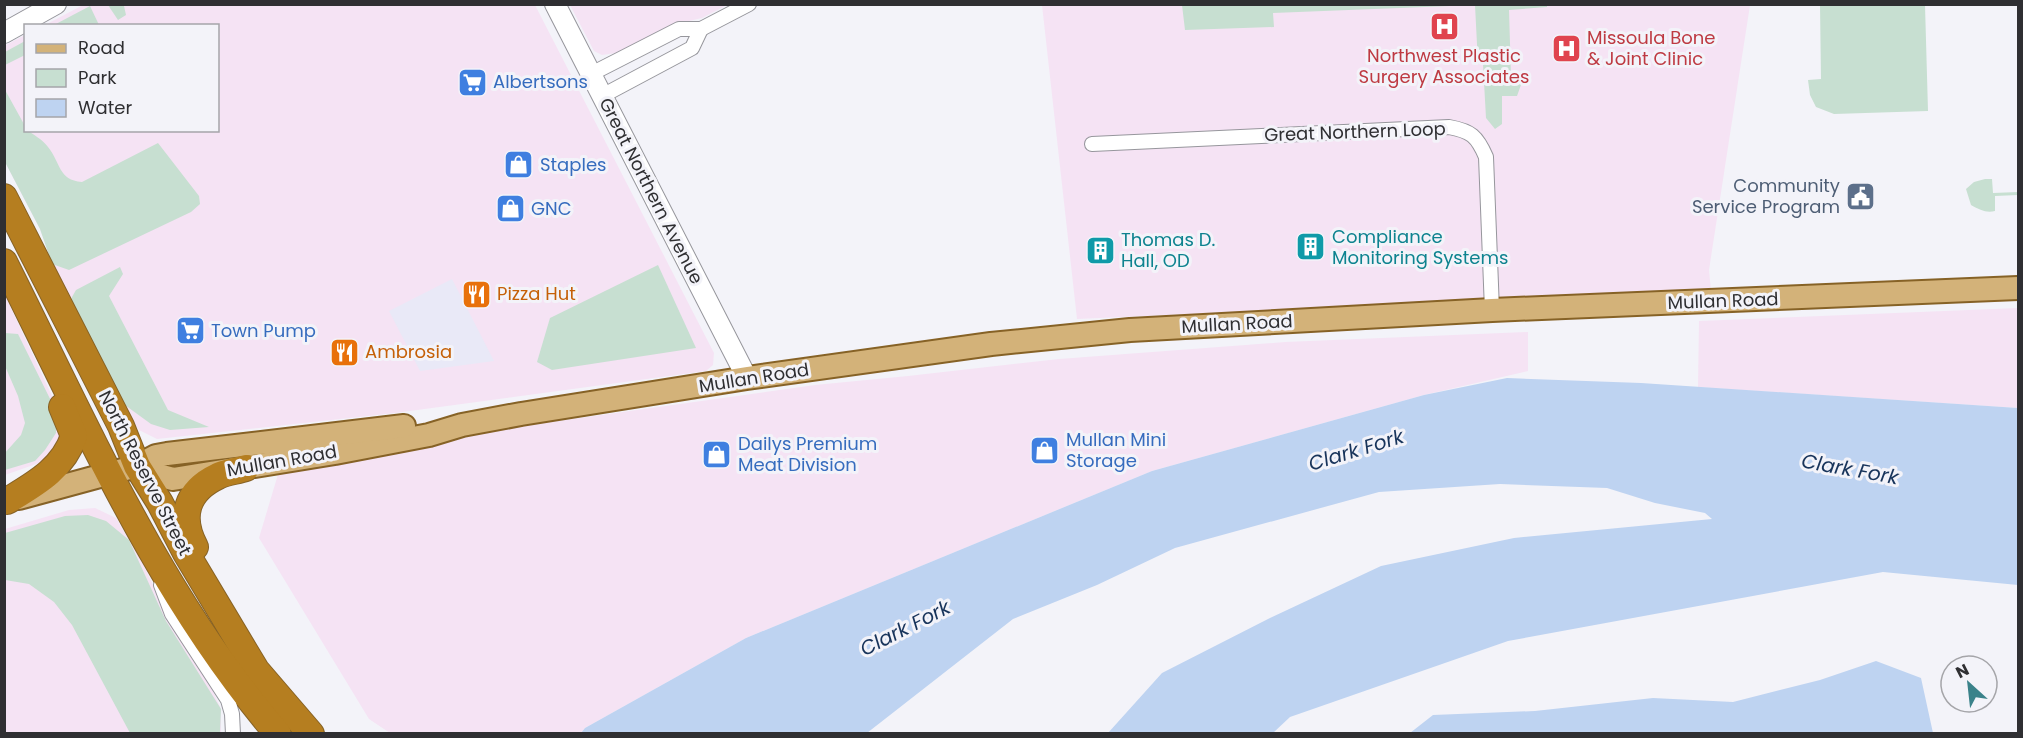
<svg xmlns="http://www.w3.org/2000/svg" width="2023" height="738" viewBox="0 0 2023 738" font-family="Poppins,sans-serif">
<rect width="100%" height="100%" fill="#f3f3f9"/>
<g fill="#f5e3f4">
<polygon points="85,4 535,5 714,353 713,365 706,371 395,413 157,439 139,430 121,407 68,303 40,229 5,162 4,46 25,35 26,130 218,130 218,26 45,25"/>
<polygon points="570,5 727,5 702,18 689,21 616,53 602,55 594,51"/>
<polygon points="1042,5 1750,5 1709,270 1711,291 1077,319"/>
<polygon points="4,293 66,426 56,450 39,463 5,475"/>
<polygon points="2018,308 2018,408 1698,387 1699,321"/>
<polygon points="1528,332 1528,371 1424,395 1152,471 746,638 585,728 581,733 390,733 369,719 259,538 279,471 466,434 815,385 908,376 1059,359 1285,342"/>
<polygon points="95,508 116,518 144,566 171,623 212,689 221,709 221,733 5,734 5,529 69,510"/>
</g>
<polygon fill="#e9e9f7" points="452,279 494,361 420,371 389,311"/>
<g fill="#c7dfd1">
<polygon points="1547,4 1547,7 1509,10 1511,77 1522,82 1517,96 1502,96 1502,124 1495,129 1486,118 1483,64 1478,64 1475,5 1273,13 1274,27 1185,30 1182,5"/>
<polygon points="108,5 128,5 124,6 126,15 118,20"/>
<polygon points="1820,5 1925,5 1928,111 1834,114 1816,107 1810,95 1808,80 1821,79"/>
<polygon points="90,6 99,25 54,25"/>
<polygon points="25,41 25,55 5,65 5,52"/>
<path d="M 4,88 L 25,126 L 26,130 C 33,134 43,140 48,147 C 61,163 58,180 82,182 L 158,143 L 199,196 L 200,204 L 191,212 L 69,270 L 52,264 L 40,229 L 5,162 Z"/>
<path d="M 1985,179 L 1992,179 L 1993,193 L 2018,192 L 2018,195 L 1995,196 L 1995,211 C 1986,213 1980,210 1971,205 L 1966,189 L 1974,182 Z"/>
<polygon points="658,265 696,348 552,370 537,362 550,318"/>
<polygon points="120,267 123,274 109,296 168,410 209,427 170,430 151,424 118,400 70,307 72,297 76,290"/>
<polygon points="5,333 18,334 57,413 56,433 45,450 35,461 5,470 4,454 21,435 25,423 18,396 5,366"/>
<polygon points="88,515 106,521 129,540 166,621 221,709 220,733 130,733 72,625 54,602 29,584 5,580 5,533 65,516"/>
</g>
<g fill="#bed3f1">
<polygon points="1507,378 1641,383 2018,408 2018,585 1883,572 1508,641 1290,717 1273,733 1108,733 1162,673 1268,619 1381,566 1514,538 1712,519 1705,513 1655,503 1607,488 1500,484 1379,492 1175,548 1097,585 1013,619 867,733 581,733 585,728 746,638 1152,471 1424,395"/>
<polygon points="1876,661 1921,678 1933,733 1410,733 1433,715 1535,711 1653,698 1733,702 1820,680"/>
</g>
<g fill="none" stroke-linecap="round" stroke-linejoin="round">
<defs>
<g id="street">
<polyline points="591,74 679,29 701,29 749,4"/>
<polyline points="602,96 692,48 701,29"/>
<path d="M 1092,144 L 1449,127 C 1471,131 1477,136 1486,157 L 1492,310"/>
<polyline points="161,585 172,614 228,700 232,714 233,734"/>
</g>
<g id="secondary">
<polyline points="555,4 747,378"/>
<polyline points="4,33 56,4"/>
</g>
<g id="primary">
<polyline points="137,466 154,474 173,479 335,453 429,435 462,425 521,414 747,378 991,344 1130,330 1492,310 2018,288"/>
<polyline points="19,498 137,466 156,456 167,454 404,426"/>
</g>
<g id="highway">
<polyline points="4,197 121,426 137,466 160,503 186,553 256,670 311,734"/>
<path d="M 4,262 C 85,423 159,596 278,734"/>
<path d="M 7,501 C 35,484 63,469 74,436 L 62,407"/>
<path d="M 195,547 C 179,517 186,491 218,476 C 226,472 237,471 246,468"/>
</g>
</defs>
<use href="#street" stroke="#96969c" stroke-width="16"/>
<use href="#secondary" stroke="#96969c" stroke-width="22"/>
<use href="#primary" stroke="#866226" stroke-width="26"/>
<use href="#highway" stroke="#866226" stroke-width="28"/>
<use href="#street" stroke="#fff" stroke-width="14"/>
<use href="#secondary" stroke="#fff" stroke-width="20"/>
<use href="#primary" stroke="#d3b279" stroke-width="22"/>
<use href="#highway" stroke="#b57e20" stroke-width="26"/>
</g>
<defs>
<symbol id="hospital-square" viewBox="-11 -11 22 22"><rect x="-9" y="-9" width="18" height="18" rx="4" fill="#e0444e" stroke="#f3f3f9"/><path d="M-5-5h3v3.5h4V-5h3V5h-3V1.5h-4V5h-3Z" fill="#fff"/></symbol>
<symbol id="supermarket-square" viewBox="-11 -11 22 22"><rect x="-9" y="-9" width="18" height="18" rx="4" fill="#3f7fe0" stroke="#f3f3f9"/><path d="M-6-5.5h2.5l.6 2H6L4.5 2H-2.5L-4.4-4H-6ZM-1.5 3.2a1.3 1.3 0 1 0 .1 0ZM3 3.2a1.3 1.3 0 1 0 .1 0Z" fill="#fff"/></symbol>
<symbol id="shop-square" viewBox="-11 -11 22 22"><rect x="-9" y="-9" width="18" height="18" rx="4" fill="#3f7fe0" stroke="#f3f3f9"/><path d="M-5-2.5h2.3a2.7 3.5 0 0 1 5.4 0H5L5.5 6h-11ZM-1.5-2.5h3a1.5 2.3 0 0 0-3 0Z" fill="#fff"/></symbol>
<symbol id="civic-square" viewBox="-11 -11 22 22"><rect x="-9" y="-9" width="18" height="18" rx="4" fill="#5c6f8a" stroke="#f3f3f9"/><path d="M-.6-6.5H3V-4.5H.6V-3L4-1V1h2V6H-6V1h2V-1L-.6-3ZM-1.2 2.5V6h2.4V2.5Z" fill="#fff"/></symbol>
<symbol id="building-square" viewBox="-11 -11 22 22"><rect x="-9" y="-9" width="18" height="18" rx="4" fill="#0f9aa8" stroke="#f3f3f9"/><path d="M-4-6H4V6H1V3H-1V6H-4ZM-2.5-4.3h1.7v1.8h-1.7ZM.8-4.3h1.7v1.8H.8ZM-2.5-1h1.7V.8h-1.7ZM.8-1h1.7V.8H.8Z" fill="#fff"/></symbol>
<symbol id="restaurant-square" viewBox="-11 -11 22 22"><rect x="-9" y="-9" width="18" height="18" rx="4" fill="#e8710a" stroke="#f3f3f9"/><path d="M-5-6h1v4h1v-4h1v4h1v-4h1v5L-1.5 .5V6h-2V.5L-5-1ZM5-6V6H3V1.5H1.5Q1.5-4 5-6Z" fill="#fff"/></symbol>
</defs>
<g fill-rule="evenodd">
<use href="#hospital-square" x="1428" y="10" width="33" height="33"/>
<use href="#hospital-square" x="1550" y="32" width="33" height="33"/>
<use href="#supermarket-square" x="456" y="66" width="33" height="33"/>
<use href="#shop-square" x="502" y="148" width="33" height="33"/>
<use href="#civic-square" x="1844" y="180" width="33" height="33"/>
<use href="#shop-square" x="494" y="192" width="33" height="33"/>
<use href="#building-square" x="1294" y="230" width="33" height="33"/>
<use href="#building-square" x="1084" y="234" width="33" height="33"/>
<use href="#restaurant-square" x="460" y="278" width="33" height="33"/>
<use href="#supermarket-square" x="174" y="314" width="33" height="33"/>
<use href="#restaurant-square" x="328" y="336" width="33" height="33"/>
<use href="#shop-square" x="1028" y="434" width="33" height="33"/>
<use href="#shop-square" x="700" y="438" width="33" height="33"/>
</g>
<g text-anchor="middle" stroke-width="6" stroke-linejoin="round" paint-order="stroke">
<g font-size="18" fill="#be3a42" stroke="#f3f3f9" text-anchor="start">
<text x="1587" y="44">Missoula Bone<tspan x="1587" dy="21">&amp; Joint Clinic</tspan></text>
<text x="1444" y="62" text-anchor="middle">Northwest Plastic<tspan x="1444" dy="21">Surgery Associates</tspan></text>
</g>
<g font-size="18" fill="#366cbe" stroke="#f3f3f9" text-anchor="start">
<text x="493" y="88">Albertsons</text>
<text x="540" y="171">Staples</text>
<text x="531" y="215">GNC</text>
<text x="211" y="337">Town Pump</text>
<text x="1066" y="446">Mullan Mini<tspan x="1066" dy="21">Storage</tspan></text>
<text x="738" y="450">Dailys Premium<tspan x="738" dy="21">Meat Division</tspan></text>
</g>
<g font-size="18" fill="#2f2f32" stroke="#f3f3f9">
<text transform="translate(1355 132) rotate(-2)" y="6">Great Northern Loop</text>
<text transform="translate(651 191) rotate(63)" y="6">Great Northern Avenue</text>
<text transform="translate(1723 301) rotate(-2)" y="6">Mullan Road</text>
<text transform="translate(1237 324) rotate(-3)" y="6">Mullan Road</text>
<text transform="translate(754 378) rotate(-9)" y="6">Mullan Road</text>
<text transform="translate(282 461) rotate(-10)" y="6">Mullan Road</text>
<text transform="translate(145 473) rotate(63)" y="6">North Reserve Street</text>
</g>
<g font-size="18" fill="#4e5e75" stroke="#f3f3f9" text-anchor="end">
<text x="1840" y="192">Community<tspan x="1840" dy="21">Service Program</tspan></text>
</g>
<g font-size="18" fill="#0d838f" stroke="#f3f3f9" text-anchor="start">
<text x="1332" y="243">Compliance<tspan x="1332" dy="21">Monitoring Systems</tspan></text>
<text x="1121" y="246">Thomas D.<tspan x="1121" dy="21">Hall, OD</tspan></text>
</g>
<g font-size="18" fill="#c56008" stroke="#f3f3f9" text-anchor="start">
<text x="497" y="300">Pizza Hut</text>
<text x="365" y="358">Ambrosia</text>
</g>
<g font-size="20" font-style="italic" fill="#18345b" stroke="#f3f3f9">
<text transform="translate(1356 450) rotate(-17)" y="7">Clark Fork</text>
<text transform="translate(1850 469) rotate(10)" y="7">Clark Fork</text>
<text transform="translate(905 628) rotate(-27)" y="7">Clark Fork</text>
</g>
</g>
<rect width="2023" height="738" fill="none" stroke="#2f2f32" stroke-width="12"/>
<rect x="24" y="24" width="195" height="108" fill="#f3f3f9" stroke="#a5a5a9" stroke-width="1.5"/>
<rect x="36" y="44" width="30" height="9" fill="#d3b279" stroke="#a5a5a9" stroke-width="1.5"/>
<text x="78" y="54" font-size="18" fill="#2f2f32">Road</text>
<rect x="36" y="69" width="30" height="18" fill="#c7dfd1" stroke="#a5a5a9" stroke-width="1.5"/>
<text x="78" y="84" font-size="18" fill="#2f2f32">Park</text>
<rect x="36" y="99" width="30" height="18" fill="#bed3f1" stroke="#a5a5a9" stroke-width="1.5"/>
<text x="78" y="114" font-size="18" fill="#2f2f32">Water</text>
<g transform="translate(1969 684) rotate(333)"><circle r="28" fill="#f3f3f9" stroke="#a5a5a9" stroke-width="1.5"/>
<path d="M0-4.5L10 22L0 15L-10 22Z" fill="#3a828a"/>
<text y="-9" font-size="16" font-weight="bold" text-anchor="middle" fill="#2f2f32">N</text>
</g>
</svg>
